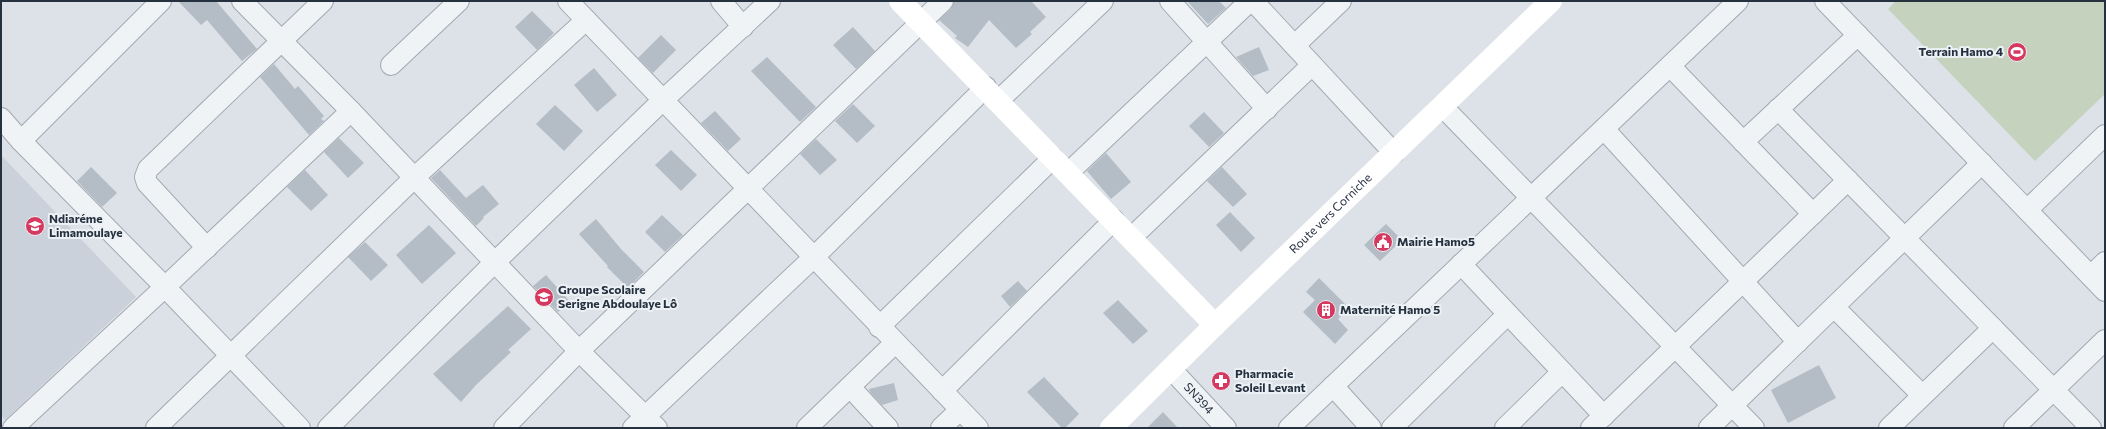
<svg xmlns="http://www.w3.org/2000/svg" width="2106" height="429" viewBox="0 0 2106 429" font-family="Commissioner,sans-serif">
<rect width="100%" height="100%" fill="#dde2e8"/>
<polygon fill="#cbd1da" points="1,155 136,297 5,420 1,415"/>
<polygon fill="#c5d2be" points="1896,1 2105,1 2105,94 2035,161 1888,9"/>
<g fill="#b4bcc5">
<polygon points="178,1 216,1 257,49 242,61 207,20 201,25"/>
<polygon points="954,1 1031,1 1046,17 1030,32 1032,34 1016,48 989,20 968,47 955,38 957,36 939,20 951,9"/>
<polygon points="1187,1 1219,1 1226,8 1208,24"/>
<polygon points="532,11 554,33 537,50 515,27"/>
<polygon points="853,27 875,51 856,69 833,45"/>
<polygon points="661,35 676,50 653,73 638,58"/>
<polygon points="1259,47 1269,70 1253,76 1236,57"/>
<polygon points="767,57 816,107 800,122 751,71"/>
<polygon points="274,64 295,89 298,86 324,116 321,119 324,121 309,135 260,77"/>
<polygon points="594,68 617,95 597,112 574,85"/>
<polygon points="853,104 875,126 857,143 835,121"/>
<polygon points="555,105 583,131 564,151 536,124"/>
<polygon points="715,111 741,139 728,151 701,123"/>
<polygon points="1204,112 1224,133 1209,147 1189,126"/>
<polygon points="339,138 364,163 348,178 324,152"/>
<polygon points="816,139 837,160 820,175 800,154"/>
<polygon points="671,150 697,175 681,191 655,165"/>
<polygon points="1106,153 1131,182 1111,199 1087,171"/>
<polygon points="91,167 117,193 102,207 77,181"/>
<polygon points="1222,167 1247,194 1233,207 1207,181"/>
<polygon points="305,170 328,195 311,211 287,187"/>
<polygon points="440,170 466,198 483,185 499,204 483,217 484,218 476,226 431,178"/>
<polygon points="1230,212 1255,238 1241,252 1216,225"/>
<polygon points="662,215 683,235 665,252 645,232"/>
<polygon points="596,219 621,249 644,272 628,288 607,267 608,266 579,234"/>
<polygon points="1386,224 1402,240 1380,261 1364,245"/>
<polygon points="429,225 456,253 422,284 396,255"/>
<polygon points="365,242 388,265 371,281 348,257"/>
<polygon points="546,275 570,302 558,312 533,286"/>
<polygon points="1319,278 1349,308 1338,319 1348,330 1335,344 1303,312 1315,300 1306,292"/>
<polygon points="1018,281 1027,291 1010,307 1001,296"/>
<polygon points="1118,300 1148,331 1133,344 1103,313"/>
<polygon points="508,306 531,329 508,350 511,352 476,385 461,402 433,374"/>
<polygon points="1819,365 1836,398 1788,423 1771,390"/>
<polygon points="1044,377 1079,414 1065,428 1062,428 1027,392"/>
<polygon points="894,383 898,400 882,405 870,392 869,389"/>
<polygon points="1163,412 1178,428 1147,428"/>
</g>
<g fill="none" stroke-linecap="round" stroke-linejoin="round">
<defs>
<g id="street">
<polyline points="242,1 351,111 579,351 657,428"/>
<polyline points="568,1 978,428"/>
<polyline points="721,1 743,27"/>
<polyline points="1170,1 1267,109"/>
<polyline points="1253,1 1394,153"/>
<polyline points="1825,1 2105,291"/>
<polyline points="1295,45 1341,1"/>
<polyline points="391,65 459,1"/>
<polyline points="1670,66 1813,214"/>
<polyline points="998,101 1103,1"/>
<polyline points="1442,106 1754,428"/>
<polyline points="1778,109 2091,428"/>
<polyline points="1,118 21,141 165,287 300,428"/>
<polyline points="1604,129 1798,342"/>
<polyline points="21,141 161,1"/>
<polyline points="1743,142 1858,35"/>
<polyline points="1068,173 1250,1"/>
<polyline points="2027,210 2105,135"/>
<polyline points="1131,238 1312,65"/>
<polyline points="207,248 147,183 145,177 148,169 323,1"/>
<polyline points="1461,264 1604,416"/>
<polyline points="2091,276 2105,262"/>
<polyline points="1834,307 1922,395"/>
<polyline points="879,327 1053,158"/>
<path id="s1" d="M 1172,370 L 1226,428"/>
<polyline points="1333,386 1371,428"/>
<polyline points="850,387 888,428"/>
<polyline points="942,391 1114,220"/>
<polyline points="13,428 165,287 351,111"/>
<polyline points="156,428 415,177 586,20"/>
<polyline points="328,428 495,262 662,101 770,1"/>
<polyline points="504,428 579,351 943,1"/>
<polyline points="633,428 814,257 986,87"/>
<polyline points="807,428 895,343"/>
<polyline points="941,428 960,410"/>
<polyline points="1289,428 1738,1"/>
<polyline points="1392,428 1507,315"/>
<polyline points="1505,428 1562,372"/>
<polyline points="1591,428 1848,180"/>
<polyline points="1709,428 1982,163"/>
<polyline points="1889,428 1993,328"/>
<polyline points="2014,428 2105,340"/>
</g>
</defs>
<use href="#street" stroke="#a2a9b2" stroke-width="22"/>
<use href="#street" stroke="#f0f3f6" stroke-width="20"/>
<g stroke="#fff" stroke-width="22">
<polyline points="900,1 1215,325"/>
<path id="s2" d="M 1111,428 L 1215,325 L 1551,1"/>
</g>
</g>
<defs>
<symbol id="stadium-disc" viewBox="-11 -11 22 22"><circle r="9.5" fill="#d5395f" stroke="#ecf1f5"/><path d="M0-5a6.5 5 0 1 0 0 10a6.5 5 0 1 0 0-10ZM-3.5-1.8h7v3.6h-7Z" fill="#fff"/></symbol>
<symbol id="school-disc" viewBox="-11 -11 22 22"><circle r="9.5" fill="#d5395f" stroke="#ecf1f5"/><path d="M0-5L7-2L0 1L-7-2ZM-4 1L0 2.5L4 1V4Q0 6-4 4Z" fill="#fff"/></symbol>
<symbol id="civic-disc" viewBox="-11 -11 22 22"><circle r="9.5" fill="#d5395f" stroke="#ecf1f5"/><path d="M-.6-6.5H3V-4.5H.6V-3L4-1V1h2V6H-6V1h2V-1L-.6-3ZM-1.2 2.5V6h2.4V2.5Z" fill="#fff"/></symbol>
<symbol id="building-disc" viewBox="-11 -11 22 22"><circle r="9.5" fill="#d5395f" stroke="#ecf1f5"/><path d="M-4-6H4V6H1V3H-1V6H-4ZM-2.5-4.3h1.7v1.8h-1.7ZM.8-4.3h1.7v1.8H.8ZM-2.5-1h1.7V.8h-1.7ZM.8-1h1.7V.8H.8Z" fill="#fff"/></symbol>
<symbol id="pharmacy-disc" viewBox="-11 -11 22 22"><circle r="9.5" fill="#d5395f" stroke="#ecf1f5"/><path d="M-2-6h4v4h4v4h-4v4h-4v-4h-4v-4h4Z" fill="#fff"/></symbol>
</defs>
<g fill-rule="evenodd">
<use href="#stadium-disc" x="2006" y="41" width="22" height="22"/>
<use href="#school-disc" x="24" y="215" width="22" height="22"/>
<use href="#civic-disc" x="1372" y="231" width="22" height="22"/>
<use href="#school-disc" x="533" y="286" width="22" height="22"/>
<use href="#building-disc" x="1315" y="299" width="22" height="22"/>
<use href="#pharmacy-disc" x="1210" y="370" width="22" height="22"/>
</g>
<g text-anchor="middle" stroke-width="4" stroke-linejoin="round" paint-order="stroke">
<g font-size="12" font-weight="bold" fill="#26313f" stroke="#ecf1f5" text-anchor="start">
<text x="2003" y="56" text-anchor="end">Terrain Hamo 4</text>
<text x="49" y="223">Ndiaréme<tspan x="49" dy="14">Limamoulaye</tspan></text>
<text x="1397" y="246">Mairie Hamo5</text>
<text x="558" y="294">Groupe Scolaire<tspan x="558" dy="14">Serigne Abdoulaye Lô</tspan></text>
<text x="1340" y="314">Maternité Hamo 5</text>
<text x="1235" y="378">Pharmacie<tspan x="1235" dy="14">Soleil Levant</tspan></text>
</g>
<g font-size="12" fill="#26313f" stroke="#ecf1f5">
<text dy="4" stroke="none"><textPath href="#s2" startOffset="307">Route vers Corniche</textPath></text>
<text dy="4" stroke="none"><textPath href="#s1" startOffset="39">SN394</textPath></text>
</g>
</g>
<rect width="2106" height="429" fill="none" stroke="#26313f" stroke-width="4"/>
</svg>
